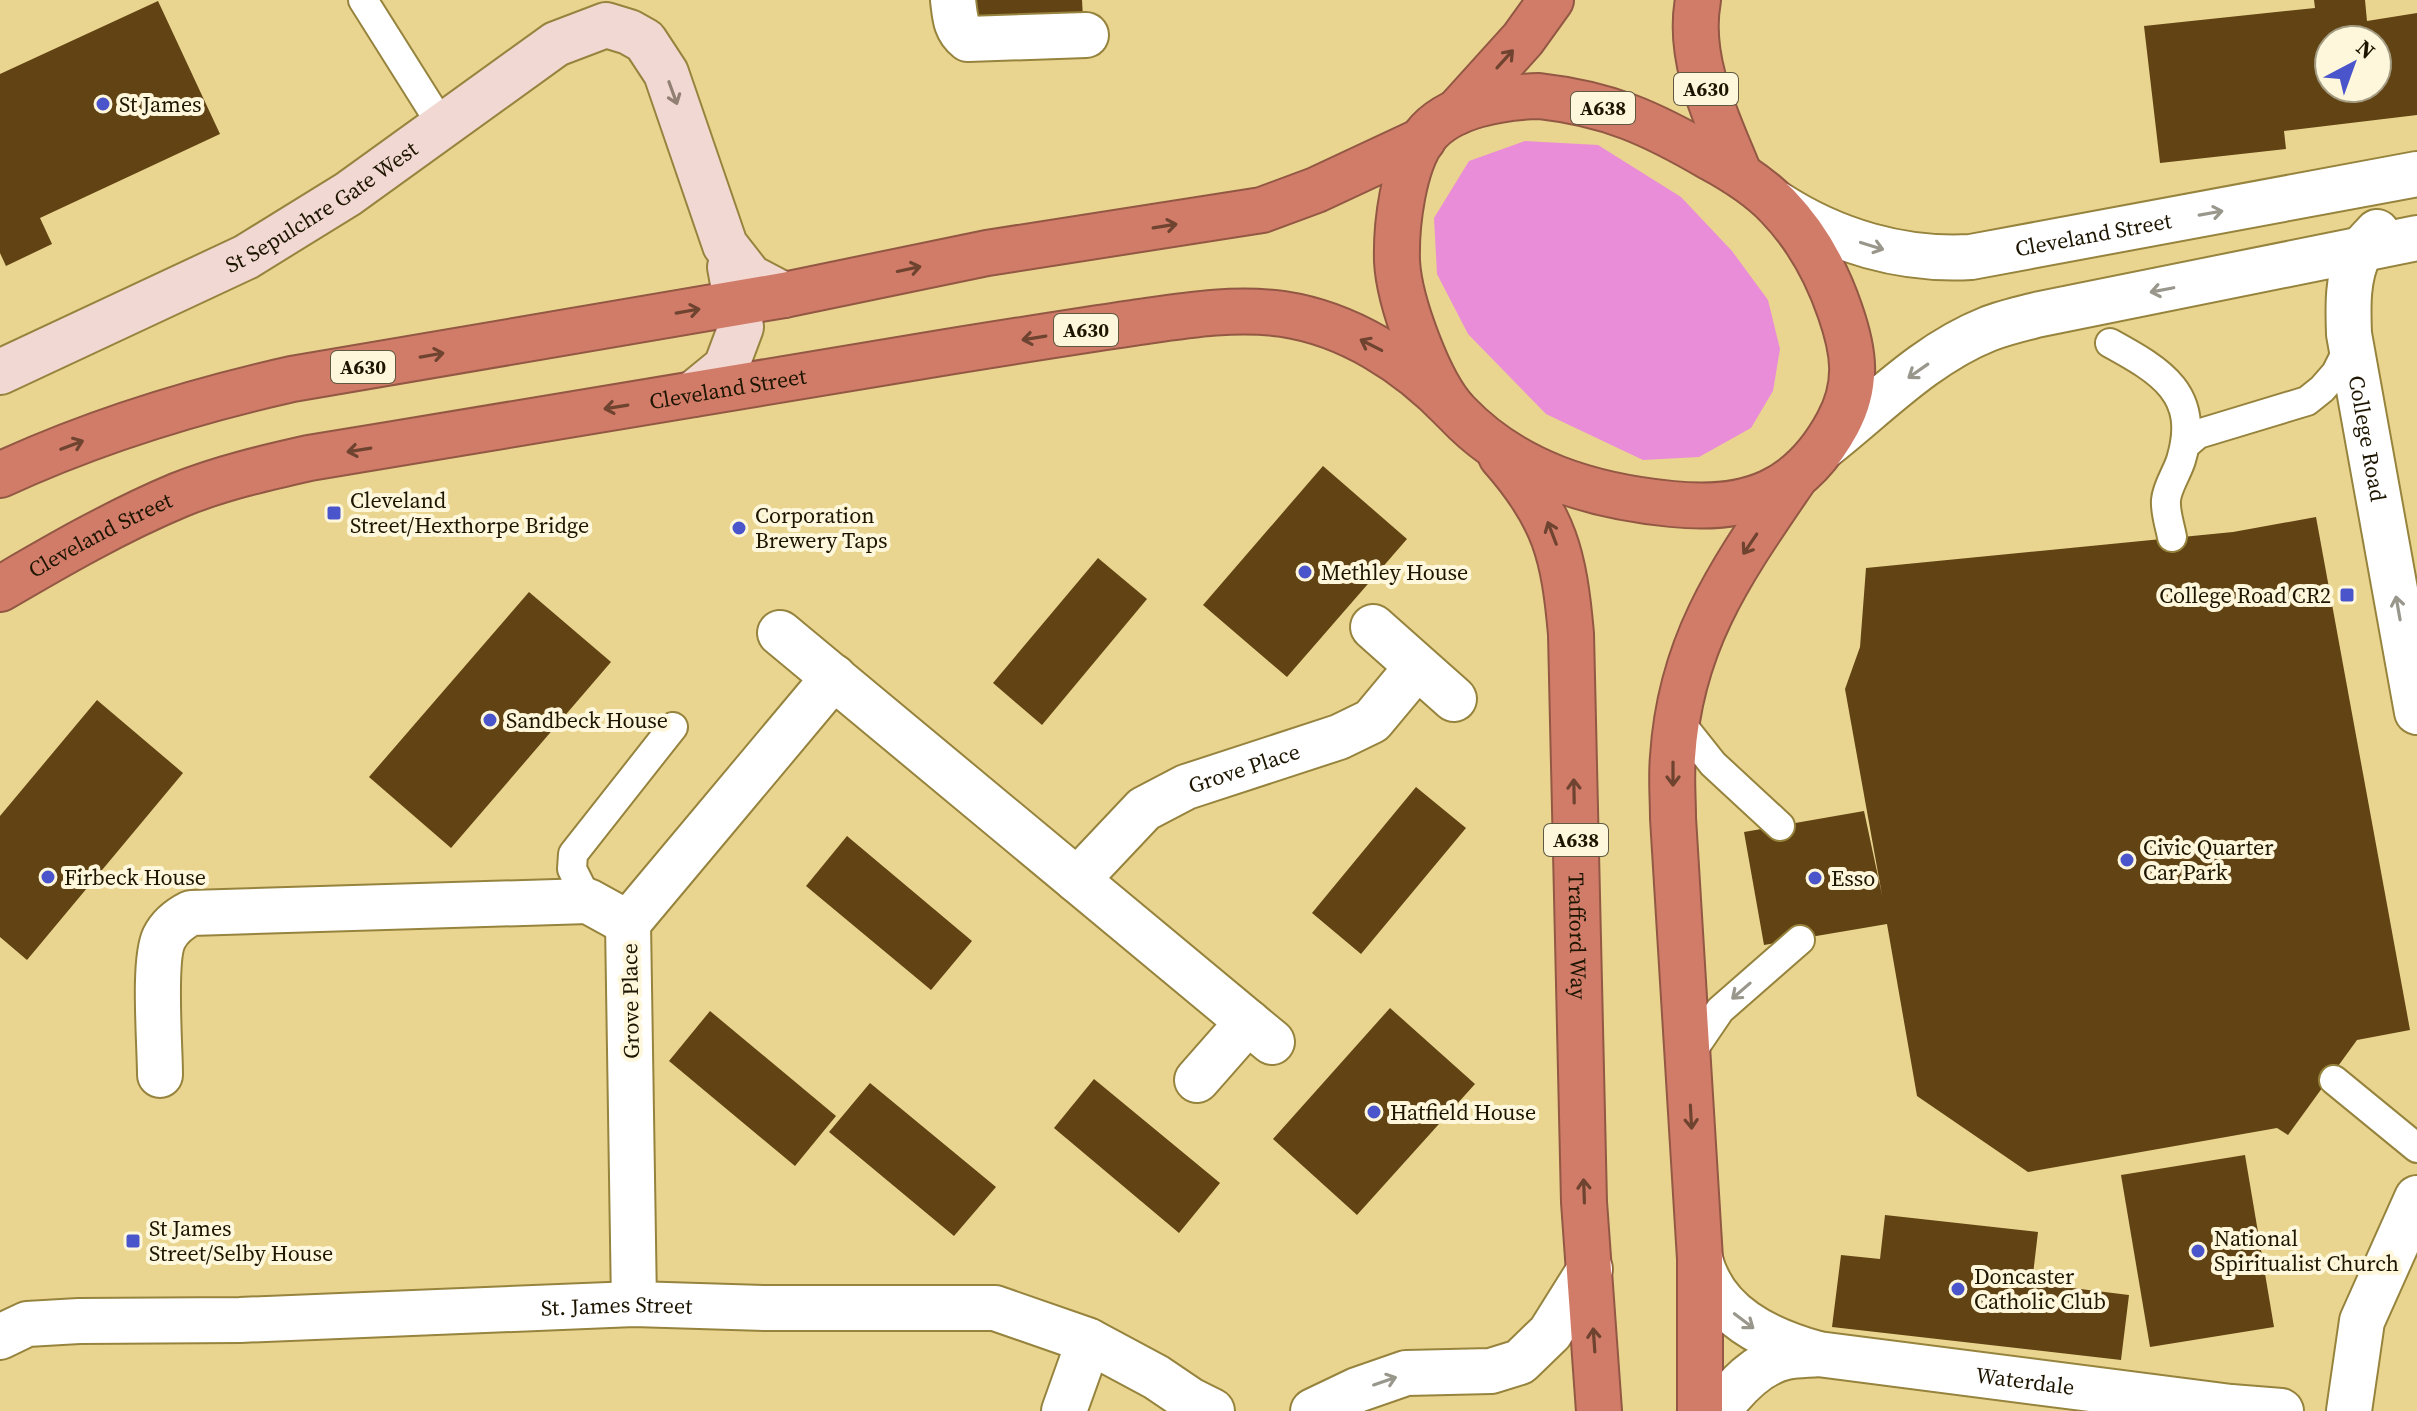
<svg xmlns="http://www.w3.org/2000/svg" width="2417" height="1411" viewBox="0 0 2417 1411" font-family="'Source Serif 4',serif">
<rect width="100%" height="100%" fill="#e9d58f"/>
<polygon fill="#e98dd8" points="1525,141 1598,145 1681,197 1732,251 1768,300 1780,349 1773,391 1751,428 1699,457 1643,460 1546,414 1468,334 1437,274 1434,218 1469,161"/>
<g fill="#614314" fill-rule="evenodd">
<polygon points="973,0 1082,0 1083,18 975,25"/>
<path d="M 2314,0 L 2365,0 L 2367,21 L 2417,13 L 2417,115 L 2284,131 L 2286,149 L 2160,163 L 2144,26 L 2315,8 ZM 2329,40 L 2377,40 L 2377,88 L 2329,88 Z"/>
<polygon points="158,1 220,134 40,218 52,244 6,266 0,253 0,74"/>
<polygon points="1323,466 1407,539 1287,677 1203,605"/>
<polygon points="2316,517 2410,1030 2357,1040 2288,1135 2277,1128 2028,1172 1917,1096 1887,924 1764,945 1744,832 1864,811 1882,895 1845,689 1860,647 1866,568 2233,532"/>
<polygon points="1098,558 1147,599 1042,725 993,683"/>
<polygon points="529,592 611,662 451,848 369,777"/>
<polygon points="97,700 183,773 27,960 0,937 0,816"/>
<polygon points="1416,787 1466,828 1361,954 1312,913"/>
<polygon points="847,836 972,941 931,990 806,886"/>
<polygon points="1390,1008 1475,1084 1357,1215 1273,1139"/>
<polygon points="710,1011 836,1116 795,1166 669,1061"/>
<polygon points="1094,1079 1220,1183 1179,1233 1054,1128"/>
<polygon points="870,1083 996,1187 954,1236 829,1132"/>
<polygon points="2245,1155 2274,1327 2150,1347 2121,1175"/>
<polygon points="1885,1215 2038,1232 2032,1283 2129,1295 2121,1360 1832,1327 1841,1255 1880,1259"/>
</g>
<g fill="none" stroke-linecap="round" stroke-linejoin="round">
<defs>
<g id="lane">
<polyline points="363,0 443,127"/>
<path d="M 2110,343 C 2161,371 2201,394 2181,460 C 2177,473 2167,487 2166,500 C 2165,512 2170,526 2172,537"/>
<polyline points="2185,445 2198,434 2307,401 2322,389 2336,373 2346,353 2349,340"/>
<polyline points="1678,720 1713,764 1780,826"/>
<polyline points="588,901 572,869 573,854 673,727"/>
<polyline points="1688,1057 1720,1010 1800,940"/>
<polyline points="2334,1080 2417,1148"/>
</g>
<g id="street">
<path d="M 953,0 C 955,16 955,29 968,39 L 1086,35"/>
<path id="s1" d="M 1776,203 C 1834,241 1902,261 1971,257 L 2417,174"/>
<path id="s2" d="M 2377,232 C 2371,239 2364,245 2360,252 C 2347,276 2348,307 2349,334 L 2417,712"/>
<path d="M 1825,446 C 1877,405 1925,354 1988,329 C 2003,323 2020,319 2036,315 L 2417,238"/>
<polyline points="1373,627 1454,699"/>
<polyline points="780,633 1272,1042"/>
<path id="s3" d="M 1077,880 L 1144,809 L 1186,787 L 1339,737 L 1372,721 L 1417,667"/>
<path d="M 160,1075 C 160,1045 153,961 164,938 C 170,926 179,919 191,913 L 588,901 L 628,923"/>
<polyline points="1197,1080 1248,1022"/>
<path id="s4" d="M 1700,1259 C 1714,1315 1767,1340 1818,1354 L 2231,1407 L 2281,1411"/>
<polyline points="634,1304 628,923 834,677"/>
<path id="s5" d="M 0,1337 L 27,1324 L 79,1321 L 240,1320 L 634,1304 L 765,1308 L 995,1308 L 1087,1340 L 1156,1377 L 1190,1400 L 1212,1411"/>
<polyline points="1064,1411 1089,1341"/>
<polyline points="1313,1411 1357,1390 1406,1373 1491,1371 1520,1362 1550,1333 1590,1269"/>
<path d="M 1718,1411 C 1735,1388 1757,1363 1786,1357 C 1796,1355 1807,1355 1818,1354"/>
<polyline points="2349,1411 2362,1321 2417,1198"/>
</g>
<g id="secondary">
<path id="s6" d="M 0,372 L 246,257 L 348,194 L 556,44 L 606,25 L 629,32 L 645,41 L 666,73 L 725,245 L 750,277 L 784,295"/>
<polyline points="693,394 726,367 741,327 730,267"/>
</g>
<g id="highway">
<path d="M 1698,0 C 1687,60 1717,119 1739,173"/>
<path d="M 1539,96 C 1609,104 1651,123 1711,158 C 1735,171 1759,186 1778,206 C 1806,235 1827,273 1840,311 C 1854,351 1859,384 1838,423 C 1801,492 1748,512 1672,504 C 1591,496 1514,473 1457,413 C 1429,384 1399,301 1397,261 C 1396,225 1403,165 1425,136 C 1449,105 1502,97 1539,96 Z"/>
<polyline points="1457,112 1523,39 1551,0"/>
<path id="s7" d="M 1501,456 C 1555,517 1564,555 1571,634 L 1584,1202 L 1599,1411"/>
<path d="M 0,475 C 95,431 190,402 292,379 L 784,295 L 987,253 L 1262,210 L 1316,190 L 1423,140"/>
<path id="s8" d="M 0,589 C 58,555 117,521 179,495 C 221,478 265,468 309,458 C 522,423 735,387 947,352 C 1009,342 1071,332 1133,323 C 1182,316 1232,307 1283,314 C 1349,324 1408,362 1454,410"/>
<path d="M 1700,1411 L 1700,1259 L 1673,818 C 1673,798 1671,777 1673,757 C 1680,642 1732,570 1794,479"/>
</g>
</defs>
<use href="#lane" stroke="#96833d" stroke-width="32"/>
<use href="#street" stroke="#96833d" stroke-width="48"/>
<use href="#secondary" stroke="#96833d" stroke-width="48"/>
<use href="#highway" stroke="#925844" stroke-width="48"/>
<use href="#lane" stroke="#fff" stroke-width="28"/>
<use href="#street" stroke="#fff" stroke-width="44"/>
<use href="#secondary" stroke="#f1d8d2" stroke-width="44"/>
<use href="#highway" stroke="#d17c68" stroke-width="44"/>
</g>
<defs><path id="oneway-shaft" d="M-6 0H5M1.5-3L5.5 0L1.5 3" fill="none" stroke-width="1.6" stroke-linecap="round" stroke-linejoin="round" transform="scale(2)"/></defs>
<g stroke="#6e432f">
<use href="#oneway-shaft" transform="translate(1505 59) rotate(-48)"/>
<use href="#oneway-shaft" transform="translate(1165 226) rotate(-9)"/>
<use href="#oneway-shaft" transform="translate(909 269) rotate(-12)"/>
<use href="#oneway-shaft" transform="translate(688 311) rotate(-10)"/>
<use href="#oneway-shaft" transform="translate(1034 338) rotate(171)"/>
<use href="#oneway-shaft" transform="translate(1371 345) rotate(-153)"/>
<use href="#oneway-shaft" transform="translate(432 355) rotate(-10)"/>
<use href="#oneway-shaft" transform="translate(616 407) rotate(171)"/>
<use href="#oneway-shaft" transform="translate(72 445) rotate(-21)"/>
<use href="#oneway-shaft" transform="translate(359 450) rotate(171)"/>
<use href="#oneway-shaft" transform="translate(1552 533) rotate(-111)"/>
<use href="#oneway-shaft" transform="translate(1750 544) rotate(124)"/>
<use href="#oneway-shaft" transform="translate(1673 774) rotate(90)"/>
<use href="#oneway-shaft" transform="translate(1574 791) rotate(-91)"/>
<use href="#oneway-shaft" transform="translate(1691 1117) rotate(87)"/>
<use href="#oneway-shaft" transform="translate(1584 1191) rotate(-92)"/>
<use href="#oneway-shaft" transform="translate(1594 1340) rotate(-94)"/>
</g>
<use stroke="#928074" href="#oneway-shaft" transform="translate(673 93) rotate(70)"/>
<g stroke="#99968c">
<use href="#oneway-shaft" transform="translate(2211 213) rotate(-10)"/>
<use href="#oneway-shaft" transform="translate(1872 246) rotate(17)"/>
<use href="#oneway-shaft" transform="translate(2162 290) rotate(169)"/>
<use href="#oneway-shaft" transform="translate(1918 371) rotate(145)"/>
<use href="#oneway-shaft" transform="translate(2398 608) rotate(-100)"/>
<use href="#oneway-shaft" transform="translate(1741 991) rotate(139)"/>
<use href="#oneway-shaft" transform="translate(1744 1321) rotate(37)"/>
<use href="#oneway-shaft" transform="translate(1385 1381) rotate(-19)"/>
</g>
<g fill="#4b55cb" stroke="#fef7db" stroke-width="3">
<circle cx="103" cy="104" r="8"/>
<rect x="326" y="505" width="16" height="16" rx="4"/>
<circle cx="739" cy="528" r="8"/>
<circle cx="1305" cy="572" r="8"/>
<rect x="2339" y="587" width="16" height="16" rx="4"/>
<circle cx="490" cy="720" r="8"/>
<circle cx="2127" cy="860" r="8"/>
<circle cx="48" cy="877" r="8"/>
<circle cx="1815" cy="878" r="8"/>
<circle cx="1374" cy="1112" r="8"/>
<rect x="125" y="1233" width="16" height="16" rx="4"/>
<circle cx="2198" cy="1251" r="8"/>
<circle cx="1958" cy="1289" r="8"/>
</g>
<g text-anchor="middle" stroke-width="8" stroke-linejoin="round" paint-order="stroke">
<g fill="#fef7db" stroke="#605942" stroke-width="2">
<rect x="1674" y="73" width="64" height="32" rx="6"/>
<rect x="1571" y="92" width="64" height="32" rx="6"/>
<rect x="1054" y="314" width="64" height="32" rx="6"/>
<rect x="331" y="351" width="64" height="32" rx="6"/>
<rect x="1544" y="824" width="64" height="32" rx="6"/>
</g>
<g font-size="20" font-weight="bold" fill="#1d1500">
<text x="1706" y="96">A630</text>
<text x="1603" y="115">A638</text>
<text x="1086" y="337">A630</text>
<text x="363" y="374">A630</text>
<text x="1576" y="847">A638</text>
</g>
<g font-size="22" fill="#1d1500" stroke="#fef7db" text-anchor="start">
<text x="119" y="112">St James</text>
<text x="350" y="508">Cleveland<tspan x="350" dy="25">Street/Hexthorpe Bridge</tspan></text>
<text x="755" y="523">Corporation<tspan x="755" dy="25">Brewery Taps</tspan></text>
<text x="1321" y="580">Methley House</text>
<text x="2331" y="603" text-anchor="end">College Road CR2</text>
<text x="506" y="728">Sandbeck House</text>
<text x="2143" y="855">Civic Quarter<tspan x="2143" dy="25">Car Park</tspan></text>
<text x="64" y="885">Firbeck House</text>
<text x="1831" y="886">Esso</text>
<text x="1390" y="1120">Hatfield House</text>
<text x="149" y="1236">St James<tspan x="149" dy="25">Street/Selby House</tspan></text>
<text x="2214" y="1246">National<tspan x="2214" dy="25">Spiritualist Church</tspan></text>
<text x="1974" y="1284">Doncaster<tspan x="1974" dy="25">Catholic Club</tspan></text>
</g>
<g font-size="22" fill="#1d1500" stroke="#fef7db">
<text dy="8" stroke="none"><textPath href="#s6" startOffset="362">St Sepulchre Gate West</textPath></text>
<text dy="8" stroke="none"><textPath href="#s1" startOffset="330">Cleveland Street</textPath></text>
<text dy="8" stroke="none"><textPath href="#s8" startOffset="762">Cleveland Street</textPath></text>
<text dy="8" stroke="none"><textPath href="#s2" startOffset="216">College Road</textPath></text>
<text dy="8" stroke="none"><textPath href="#s8" startOffset="114">Cleveland Street</textPath></text>
<text dy="8" stroke="none"><textPath href="#s3" startOffset="206">Grove Place</textPath></text>
<text dy="8" stroke="none"><textPath href="#s7" startOffset="498">Trafford Way</textPath></text>
<text transform="translate(630 1001) rotate(-91)" y="8">Grove Place</text>
<text dy="8" stroke="none"><textPath href="#s5" startOffset="620">St. James Street</textPath></text>
<text dy="8" stroke="none"><textPath href="#s4" startOffset="368">Waterdale</textPath></text>
</g>
</g>
<g transform="translate(2353 64) rotate(41)"><circle r="38" fill="#fef7db" stroke="#a49d83" stroke-width="2"/>
<path d="M0-6L14 30L0 20L-14 30Z" fill="#4b55cb"/>
<text y="-12" font-size="22" font-weight="bold" text-anchor="middle" fill="#1d1500">N</text>
</g>
</svg>
